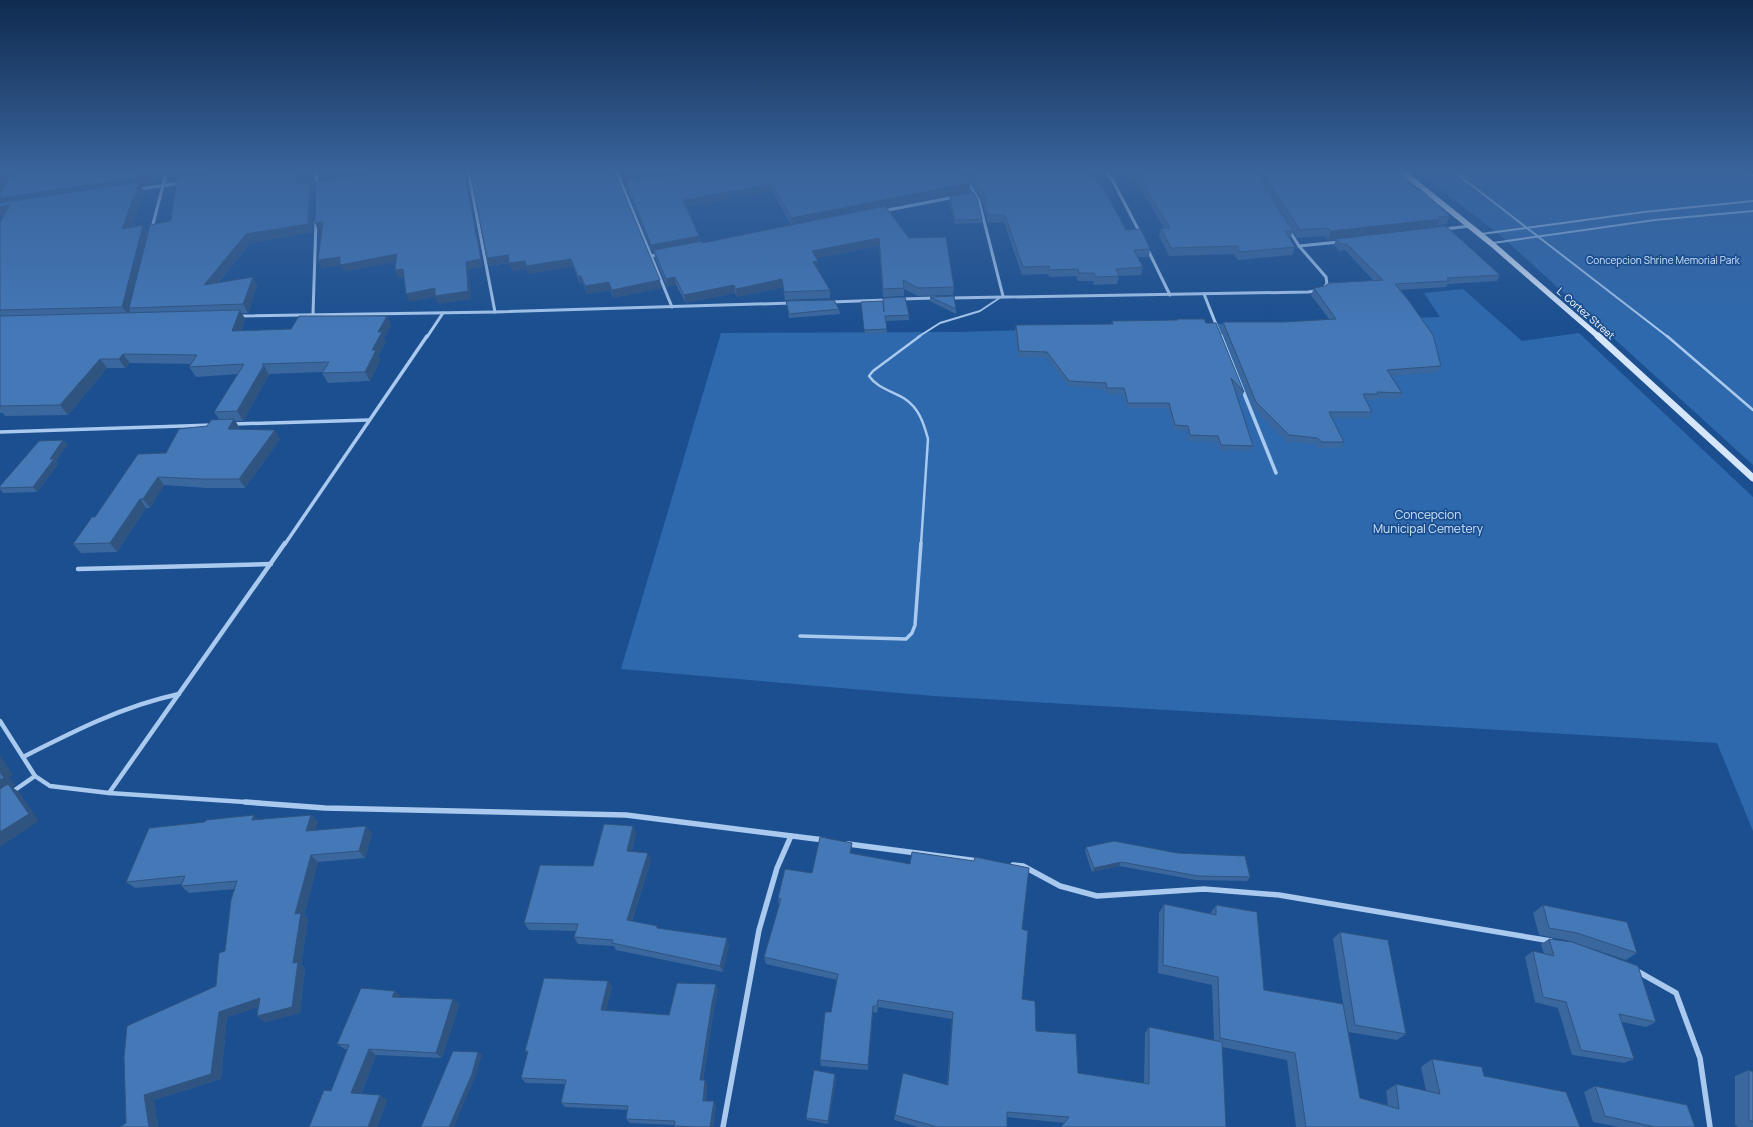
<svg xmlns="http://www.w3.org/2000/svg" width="1753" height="1127" viewBox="0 0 1753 1127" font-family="Manrope,sans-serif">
<rect width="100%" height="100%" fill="#1b4f8f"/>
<g fill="#2e69ad">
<polygon points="1415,170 1753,170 1753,465 1500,235"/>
<polygon points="1463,289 1522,341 1579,333 1753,497 1753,831 1717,743 934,696 621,669 721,333 959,332 1440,317 1424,293"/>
</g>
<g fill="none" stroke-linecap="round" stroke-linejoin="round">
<g stroke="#a9c9ee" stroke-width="2">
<polyline points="1452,170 1668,337"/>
<polyline points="1741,170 1753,175"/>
<polyline points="1481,234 1644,212 1753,201"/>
<polyline points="1493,243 1655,220 1753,211"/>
<polyline points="918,337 940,323 980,311 1001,297"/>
</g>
<g stroke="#a9c9ee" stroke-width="2.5">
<path d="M 920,336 L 873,371 L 869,376 C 878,389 893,391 905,399 C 919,408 924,424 928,439 L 921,544"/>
<polyline points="1667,336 1753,410"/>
</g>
<polyline stroke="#a9c9ee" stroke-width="3.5" points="800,636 906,639 912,633 915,625 921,543"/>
<g stroke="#a9c9ee" stroke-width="3">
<polyline points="317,170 317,188"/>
<polyline points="468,170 495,312"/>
<polyline points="616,170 672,307"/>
<polyline points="1105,170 1114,183 1140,233"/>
<polyline points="968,182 979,201 1003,296"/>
<polyline points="139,189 181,183"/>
<polyline points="883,211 955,197"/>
<polyline points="152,228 167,170"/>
<polyline points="1445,229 1470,226"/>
<polyline points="1299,246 1339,242"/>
<polyline points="1147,248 1170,295"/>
<polyline points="651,256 660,254"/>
<polyline points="1204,294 1221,337"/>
<polyline points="950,298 1308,292 1322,290 1327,284 1326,277 1299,246 1289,230"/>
<polyline points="900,299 935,298"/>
<polyline points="830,302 887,300"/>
<polyline points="313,314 316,221"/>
<polyline points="238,316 495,312 791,303"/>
<polyline points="427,337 443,313"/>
</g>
<g stroke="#a9c9ee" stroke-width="3.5">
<polyline points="1221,336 1276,473"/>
<polyline points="233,424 369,420"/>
<polyline points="0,432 213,425"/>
<polyline points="285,544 427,336"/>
</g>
<g stroke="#a9c9ee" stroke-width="4.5">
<polyline points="78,569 271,564"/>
<polyline points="0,721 35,776 50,786 109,793 260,803"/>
<path d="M 23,757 C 74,731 123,706 179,694"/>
<polyline points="12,792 35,776"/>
<polyline points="109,793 285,543"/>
</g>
<g stroke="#a9c9ee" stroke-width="5.5">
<polyline points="245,802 325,808 626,815 824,840"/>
<polyline points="848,844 978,861"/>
<polyline points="1013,865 1023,866 1060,886 1097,896 1204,889 1279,895 1551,941"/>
<polyline points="1637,971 1676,993 1700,1058 1710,1127"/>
<polyline points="723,1127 759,930 777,868 791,836"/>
</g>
<polyline stroke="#d6e6fa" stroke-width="5.5" points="1400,170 1492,244 1599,337"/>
<polyline stroke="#d6e6fa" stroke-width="7" points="1598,336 1753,478"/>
</g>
<g fill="#3a679d" fill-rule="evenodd">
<path d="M 0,170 L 7,170 L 10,174 L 12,170 L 300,170 L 300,184 L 310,183 L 313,191 L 312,232 L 250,243 L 218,283 L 253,277 L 257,286 L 248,313 L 242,313 L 245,319 L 241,331 L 391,325 L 384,338 L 386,342 L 378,355 L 380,360 L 370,381 L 328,383 L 322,373 L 323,372 L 269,374 L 269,375 L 243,421 L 235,421 L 239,427 L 239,429 L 280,439 L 245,488 L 207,488 L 164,485 L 150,508 L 146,508 L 117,552 L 81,553 L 73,544 L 95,517 L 166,453 L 207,426 L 219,419 L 214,412 L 238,374 L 196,377 L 189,367 L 191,364 L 130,363 L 125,368 L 107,368 L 68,415 L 5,416 L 3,413 L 0,413 L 0,222 L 4,216 L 2,203 L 0,201 ZM 164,171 L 168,179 L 177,177 L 171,221 L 148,233 L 143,225 L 132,227 L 144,191 L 140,185 L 146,185 L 147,182 L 162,180 Z"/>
<polygon points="470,170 661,288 613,298 611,290 587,294 583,283 580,284 573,266 528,274 526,269 512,271 509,263 489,266 487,258"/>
<path d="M 619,170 L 1086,170 L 1126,230 L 1150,249 L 1149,257 L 1138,257 L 1143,267 L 1141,275 L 1119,276 L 1117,284 L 1094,285 L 1093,281 L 1078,281 L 1076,276 L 1049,277 L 1048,274 L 1022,275 L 1004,222 L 988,223 L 982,200 L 977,191 L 969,178 L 964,173 L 970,191 L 886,207 L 909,238 L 954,287 L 953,295 L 918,296 L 904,289 L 904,296 L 883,297 L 879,246 L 816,258 L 818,261 L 818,269 L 817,269 L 830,290 L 830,298 L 785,300 L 783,287 L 737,297 L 735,293 L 686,303 L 676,285 L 667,287 L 655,258 L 654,252 L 653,253 L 627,189 L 626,183 L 625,184 ZM 772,191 L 791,225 L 702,243 L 700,241 L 699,236 L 686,207 Z"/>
<polygon points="1129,170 1397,170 1416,189 1450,216 1446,224 1328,240 1325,236 1297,238 1293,231 1290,239 1295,247 1292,255 1238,260 1234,254 1169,256 1159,236 1161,228 1164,228"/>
<polygon points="950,197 982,219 982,223 955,224 949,201"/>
<polygon points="1336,239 1500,275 1497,281 1448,284 1446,287 1399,290 1441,366 1438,372 1391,376 1402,393 1398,399 1376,398 1375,400 1366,400 1372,412 1369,418 1332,418 1344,442 1341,448 1319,448 1315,444 1287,442 1254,409 1221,329 1223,322 1284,322 1329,319 1311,295 1314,288 1374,281 1345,250 1339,251 1334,245"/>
<polygon points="930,297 956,309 956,314 930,301"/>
<polygon points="786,301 839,309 840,314 789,318"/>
<polygon points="861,302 884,307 909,315 909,320 886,321 887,333 865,334"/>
<polygon points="1177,319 1206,323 1244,392 1242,397 1234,389 1253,446 1250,451 1219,450 1217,442 1189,441 1187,431 1174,430 1168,408 1127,408 1123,394 1106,394 1104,389 1068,386 1046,357 1018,357 1015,331 1016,325 1111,324 1112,321 1177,320"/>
<polygon points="63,440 67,445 56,461 58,464 37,492 3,493 0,489 0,486"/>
<polygon points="311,815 318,822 315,830 372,833 365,858 318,862 304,915 308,919 301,965 305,968 300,1013 265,1022 257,1016 258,1007 227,1017 221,1079 154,1100 158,1127 120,1127 126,1123 216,986 225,951 235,889 189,893 181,886 182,884 135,888 126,882 258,820"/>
<polygon points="633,826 636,833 632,851 651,860 632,921 658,928 729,944 723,972 616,950 614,946 578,944 574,937 576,931 529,930 524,923 593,866"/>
<polygon points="852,843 852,853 1022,929 1022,999 1036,1031 1078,1073 1144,1083 1145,1033 1149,1027 1214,1040 1212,985 1158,973 1159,913 1164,904 1210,914 1216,905 1264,990 1343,1004 1333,939 1340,932 1406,1034 1397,1040 1348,1032 1360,1098 1388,1105 1386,1091 1396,1084 1426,1091 1421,1067 1432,1059 1484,1076 1580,1127 1296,1127 1287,1060 1222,1047 1226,1127 1065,1123 1007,1117 1007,1127 918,1127 894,1120 895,1115 947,1085 952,1019 878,1007 877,1013 873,1012 868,1070 821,1066 820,1060 831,1012 837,980 766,964 764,957 779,906 778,898"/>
<polygon points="1086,847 1250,877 1247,881 1196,880 1119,866 1092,872 1085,851"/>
<polygon points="1543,905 1637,953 1626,960 1566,940 1539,935 1533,913"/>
<polygon points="1549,939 1656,1022 1646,1027 1622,1022 1634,1059 1624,1063 1572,1055 1558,1008 1535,1002 1525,957 1533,951 1544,954 1541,944"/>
<polygon points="608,981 612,987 606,1010 669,1015 718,990 714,1009 703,1080 705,1080 707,1085 706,1101 716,1106 713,1127 675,1127 674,1125 630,1123 626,1119 628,1110 565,1107 561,1103 565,1084 526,1083 521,1078 528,1054 525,1051"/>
<polygon points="401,997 453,999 459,1005 442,1058 376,1055 361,1094 387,1100 377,1127 309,1127 331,1091 348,1049 345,1049 337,1044"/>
<polygon points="1749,1070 1753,1072 1753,1127 1738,1127 1735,1125 1735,1076"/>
<polygon points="835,1074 836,1077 828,1124 807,1120 806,1118"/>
<polygon points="1595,1086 1695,1127 1619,1127 1593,1122 1584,1092"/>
</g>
<g fill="#305480">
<polygon points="4,170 7,170 11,177 142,174 157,170 241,170 168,179 164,171 162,180 147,182 146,185 140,185 144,191 128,238 17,214 0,216 0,207 4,206 0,201 0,179"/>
<polygon points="297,170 300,170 300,192 297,184"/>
<polygon points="464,170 465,170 483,267 468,270 471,299 438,304 435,297 409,302 406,294 466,262"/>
<polygon points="657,170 701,170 625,184 623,176"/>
<polygon points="310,183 313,191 312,232 250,243 209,293 204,285 246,234"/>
<polygon points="970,183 970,191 792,226 791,218"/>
<polygon points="772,184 772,191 684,207 683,200"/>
<polygon points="1440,219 1437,227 1328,240 1331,231"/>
<polygon points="323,222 326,229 318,231 315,223"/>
<polygon points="143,225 148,234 129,308 130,309 129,316 122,307"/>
<polygon points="699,236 700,243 654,250 654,252 653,253 651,245"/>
<polygon points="879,238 879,246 812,259 812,251"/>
<polygon points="397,254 400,261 344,272 341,266 322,268 318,260 340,257"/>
<polygon points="508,255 510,262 489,266 487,258"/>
<polygon points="571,259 573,266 528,274 526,269 512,271 509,263 525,261"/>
<polygon points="818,261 818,269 813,270 813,262"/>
<polygon points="403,269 407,277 398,278 395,270"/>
<polygon points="578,276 581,276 583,283 580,284"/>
<polygon points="253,277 257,286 248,313 243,304"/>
<polygon points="675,277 676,285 667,287 666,279"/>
<polygon points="782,279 783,287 737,297 736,289"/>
<polygon points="660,280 661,288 613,298 612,290"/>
<polygon points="609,282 611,290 587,294 585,286"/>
<polygon points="734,285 735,293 686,303 684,295"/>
<polygon points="240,310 245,319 237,341 232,331"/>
<polygon points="387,316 391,325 384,338 386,342 378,355 380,360 370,381 365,372 378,332"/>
<polygon points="123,354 130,363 125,368 119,359"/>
<polygon points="100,359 107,368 68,415 60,405"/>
<polygon points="264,365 269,375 243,421 237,411"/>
<polygon points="234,419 239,427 234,437 228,429"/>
<polygon points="275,430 280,439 245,488 239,479"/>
<polygon points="63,440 67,445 56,461 58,464 37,492 33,487 50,459"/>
<polygon points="158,477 164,485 150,508 143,499"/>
<polygon points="140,499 146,508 117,552 110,543"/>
<polygon points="0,755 13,775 9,777 15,785 12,787 19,792 39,821 0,847"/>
<polygon points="254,815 261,822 252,820"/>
<polygon points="311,815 318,822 313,838 306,831"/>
<polygon points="366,826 372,833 365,858 359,851"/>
<polygon points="633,826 636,833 630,858 627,851"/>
<polygon points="852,843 852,851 850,861 850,853"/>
<polygon points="648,853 651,860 630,926 627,920"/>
<polygon points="311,855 318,862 304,915 308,919 301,965 305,968 300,1013 265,1022 257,1016 293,963 295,914"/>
<polygon points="1121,862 1119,866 1092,872 1094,868"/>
<polygon points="727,938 729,944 723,972 720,966"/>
<polygon points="608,981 612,987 605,1015 601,1010"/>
<polygon points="716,984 718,990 714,1009 702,1084 700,1080 712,1003"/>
<polygon points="395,991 401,997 399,1003 392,997"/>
<polygon points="260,998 268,1004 227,1017 221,1079 154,1100 158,1127 149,1127 144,1095 219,1012"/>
<polygon points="453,999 459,1005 442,1058 436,1053"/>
<polygon points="873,1006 873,1012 868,1070 868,1065"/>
<polygon points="369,1049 376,1055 359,1098 351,1093"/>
<polygon points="478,1052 482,1055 475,1077 454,1127 449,1127"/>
<polygon points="835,1074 836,1077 828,1124 828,1121"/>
<polygon points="705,1080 707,1085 705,1105 703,1101"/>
<polygon points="380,1095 387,1100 377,1127 368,1127"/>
<polygon points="714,1101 716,1106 713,1127 710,1127"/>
</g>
<g fill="#4478b7" stroke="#305480">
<polygon points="0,170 4,170 0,179"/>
<polygon points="12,170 157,170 157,172 142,174 141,177 0,198 0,195"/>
<polygon points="223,170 297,170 297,184 310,183 308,224 246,234 204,285 253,277 243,304 129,308 150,225 171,221 177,177"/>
<polygon points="381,170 464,170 481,259 466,262 468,291 435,296 435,288 406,294 403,269 395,270 397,254 340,265 340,257 318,260 323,222 315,223 316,182"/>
<polygon points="470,170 614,170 660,280 612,290 609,282 585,286 581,276 578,276 571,259 526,266 525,261 509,263 508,255 487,258"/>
<polygon points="621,170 657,170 623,176"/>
<polygon points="692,170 961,170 965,174 970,183 791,218 772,184 683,200 699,236 651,245 626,182"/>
<polygon points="969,170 1086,170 1104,189 1126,230 1141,229 1150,249 1134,250 1143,267 1116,269 1119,276 1096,277 1094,273 1079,273 1078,269 1050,270 1049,266 1023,267 1005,215 988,215 983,192 978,184"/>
<polygon points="1135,170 1254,170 1293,231 1285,231 1295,247 1240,252 1237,246 1171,248 1161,228 1170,228"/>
<polygon points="1261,170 1397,170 1416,189 1420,189 1450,216 1438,217 1440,219 1331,231 1328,228 1300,230"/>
<polygon points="139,182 122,229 143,225 122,307 0,310 0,222 10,205 0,207 0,203"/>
<polygon points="973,192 977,198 982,219 955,220 950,197"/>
<polygon points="885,206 909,238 946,237 954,287 918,288 903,280 904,288 883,289 879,238 812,251 818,261 813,262 830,290 784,292 782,279 736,289 734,285 684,295 675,277 666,279 654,250 702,241 702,243"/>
<polygon points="1446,226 1500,275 1447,278 1449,281 1395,284 1409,301 1433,335 1441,366 1387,370 1402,393 1377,392 1378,394 1363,394 1372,412 1329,412 1344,442 1322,442 1317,438 1289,435 1256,402 1223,322 1284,322 1336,319 1314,288 1325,286 1329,283 1383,280 1347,244 1341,244 1336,239"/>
<polygon points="954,296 956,309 930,297"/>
<polygon points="905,297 909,315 885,316 887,329 864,330 861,302 883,301 884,312 883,298"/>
<polygon points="834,300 839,309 789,314 786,301"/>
<polygon points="240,310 232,331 291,329 299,316 387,316 378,332 382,332 372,350 376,350 365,372 322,373 329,362 262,364 264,365 237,411 214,412 244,364 189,367 197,355 123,354 119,359 100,359 60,405 0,406 0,316"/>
<polygon points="1177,319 1204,319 1206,323 1216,323 1244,392 1231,378 1253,446 1221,445 1218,436 1190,435 1188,426 1175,425 1169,403 1128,403 1124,388 1107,388 1106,383 1069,381 1047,352 1019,351 1016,325 1113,324 1112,321 1178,320"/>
<polygon points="234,419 228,429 275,430 239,479 201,479 158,477 143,499 140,499 110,543 73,544 92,517 95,517 138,454 166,453 179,429 207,426 211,420"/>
<polygon points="63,440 50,459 54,459 33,487 0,488 0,486 39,441"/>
<polygon points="0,772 4,778 0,780"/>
<polygon points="8,784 29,814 0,832 0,789"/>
<polygon points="254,815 252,820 311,815 306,831 366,826 359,851 311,855 295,914 301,913 293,963 298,962 292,1007 257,1016 260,998 219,1012 211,1074 144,1095 149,1127 120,1127 126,1123 124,1057 127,1026 216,986 219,953 225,951 231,900 237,881 181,886 185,876 126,882 149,828 205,822 206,820"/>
<polygon points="604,824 633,826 627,851 648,853 627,920 657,926 657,928 727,938 720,966 612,943 613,940 574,937 578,924 524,923 540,865 593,866"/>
<polygon points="820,837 852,843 850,853 910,864 912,852 974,861 975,857 1029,868 1022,929 1028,931 1022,999 1035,1001 1036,1031 1076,1034 1078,1073 1149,1084 1149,1027 1222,1042 1226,1127 1061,1127 1069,1117 1007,1112 1007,1127 937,1127 895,1115 903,1073 948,1085 953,1012 878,1000 877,1006 873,1006 868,1065 820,1060 825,1012 831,1012 838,974 764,957 781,899 778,898 785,869 812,873"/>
<polygon points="1114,841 1177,853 1245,856 1250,877 1198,876 1121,862 1094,868 1086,847"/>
<polygon points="1164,904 1216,915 1216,905 1257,912 1264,990 1343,1004 1360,1098 1399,1109 1396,1084 1440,1094 1432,1059 1482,1067 1484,1076 1566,1092 1580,1127 1306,1127 1295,1053 1220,1038 1218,977 1163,965"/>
<polygon points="1543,905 1627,922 1637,953 1577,933 1549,928"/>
<polygon points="1340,932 1388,940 1406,1034 1355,1025"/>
<polygon points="1549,939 1572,942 1638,966 1656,1022 1619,1014 1634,1059 1581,1050 1566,1002 1543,997 1533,951 1554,956"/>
<polygon points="544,978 608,981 601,1010 669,1015 677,983 716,984 712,1003 700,1080 705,1080 703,1101 714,1101 710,1127 697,1127 674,1126 675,1121 626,1119 628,1106 561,1103 566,1080 521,1078 528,1051 525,1051"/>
<polygon points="361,988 395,991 392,997 453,999 436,1053 369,1049 351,1093 380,1095 368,1127 309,1127 324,1090 331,1091 349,1045 337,1044"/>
<polygon points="453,1051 478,1052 472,1074 449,1127 421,1127"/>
<polygon points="814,1070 835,1074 828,1121 806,1118"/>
<polygon points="1749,1070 1753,1072 1753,1122 1749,1120"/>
<polygon points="1595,1086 1687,1105 1695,1127 1655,1127 1605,1116"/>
</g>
<linearGradient id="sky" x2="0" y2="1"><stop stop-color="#0f2b4f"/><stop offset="0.52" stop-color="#39639b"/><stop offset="1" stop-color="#39639b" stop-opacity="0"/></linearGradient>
<rect width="1753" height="328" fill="url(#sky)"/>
<g text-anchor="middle" stroke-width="3.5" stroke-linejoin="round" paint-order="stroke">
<g font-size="10" fill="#cfe3fa" stroke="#1b4f8f">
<text x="1663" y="264">Concepcion Shrine Memorial Park</text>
</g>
<g font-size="10" fill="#fff" stroke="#1b4f8f">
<text transform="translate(1586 313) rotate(41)" y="4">L. Cortez Street</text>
</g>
<g font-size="12" fill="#cfe3fa" stroke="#1b4f8f">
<text x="1428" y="519">Concepcion<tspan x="1428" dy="14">Municipal Cemetery</tspan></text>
</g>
</g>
</svg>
